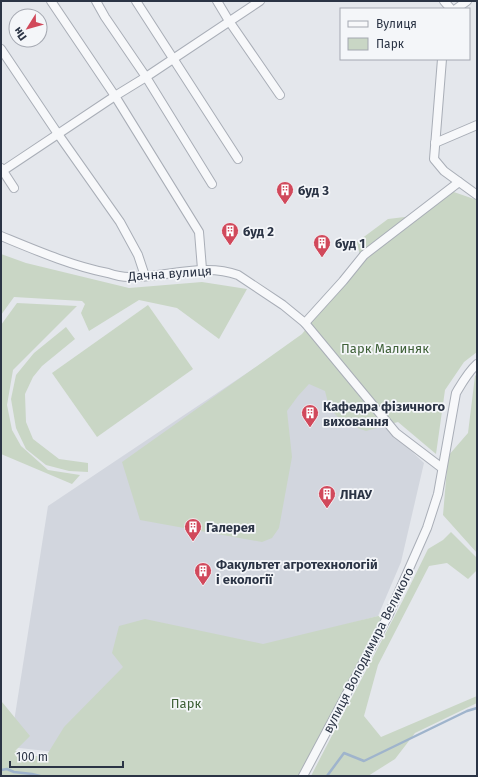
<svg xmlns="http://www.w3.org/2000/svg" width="478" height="777" viewBox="0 0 478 777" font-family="'Fira Sans',sans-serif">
<rect width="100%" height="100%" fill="#e4e7ec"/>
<polygon fill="#d2d6de" points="304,335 373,415 424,463 401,562 378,616 260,647 129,760 10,747 48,506"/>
<g fill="#c9d6c5">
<polygon points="445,189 477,200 477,352 464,362 445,390 436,454 398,422 366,431 343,423 329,407 325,391 309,384 298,396 287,411 292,457 279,528 272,538 262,542 140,520 122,462 302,334 361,260 357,242 388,219 413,216"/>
<polygon points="1,254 26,263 129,288 202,282 247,289 219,339 177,308 139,300 89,331 81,313 85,304 82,301 14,297 1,315"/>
<polygon points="17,303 77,306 13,370 7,405 12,430 21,446 48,470 80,475 72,484 1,454 1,325"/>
<polygon points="148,305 193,369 97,437 52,373"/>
<polygon points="66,327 75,339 42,366 33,377 25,394 26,422 33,439 59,459 88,463 88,472 69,471 46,465 26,449 16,428 11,399 16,375 34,353"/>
<polygon points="477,374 477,553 443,515 448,456 468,433 475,376"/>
<polygon points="451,532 477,558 477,570 468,579 447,563 429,566 378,665 364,716 381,737 477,696 477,703 415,733 395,759 368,776 311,776 340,720 402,602 428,549 443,540"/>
<polygon points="389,614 303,776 1,776 1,709 2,702 30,736 15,751 45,758 64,727 123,667 112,653 119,626 145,619 263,644 378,616"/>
</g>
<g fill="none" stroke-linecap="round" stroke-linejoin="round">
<g stroke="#9fb4cc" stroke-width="2.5">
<polyline points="1,770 7,769 14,772 32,774 40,776"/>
<polyline points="327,776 344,753 364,761 467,711 477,708"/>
</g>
<defs>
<g id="minor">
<polyline points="51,1 115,96 199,232 202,269"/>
<polyline points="96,1 105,17 146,77 212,184"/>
<polyline points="136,1 238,159"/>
<polyline points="217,1 229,21 280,95"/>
<polyline points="444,1 451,9"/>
<polyline points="456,9 467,1"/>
<polyline points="1,49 58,134 120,222 138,255 145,276"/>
<polyline points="442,59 434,159 444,171 477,195"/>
<polyline points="435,143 477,125"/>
<polyline points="1,168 14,188"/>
<polyline points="1,172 115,96 146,77 260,1"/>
<path d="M 1,236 C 35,250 72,266 108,273 C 114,275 122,277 129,277 C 165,278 203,262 238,275 L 283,305 L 305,323 L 396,433 L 442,468"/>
<polyline points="305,323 343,281 364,255 459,182"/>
<path d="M 303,776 L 389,614 L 427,528 L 438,494 L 456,393 C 462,383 468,372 477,364"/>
</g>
</defs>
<use href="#minor" stroke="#a9aeb7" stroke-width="10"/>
<use href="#minor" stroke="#f7f8fa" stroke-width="8"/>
</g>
<defs>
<symbol id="building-pin" viewBox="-11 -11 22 30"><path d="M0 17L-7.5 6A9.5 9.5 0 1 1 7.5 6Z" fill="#d1495b" stroke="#f4f6f9"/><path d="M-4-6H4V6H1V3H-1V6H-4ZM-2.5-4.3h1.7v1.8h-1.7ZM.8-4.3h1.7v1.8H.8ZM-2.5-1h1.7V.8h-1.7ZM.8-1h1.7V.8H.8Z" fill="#fff"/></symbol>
</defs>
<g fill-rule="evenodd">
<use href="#building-pin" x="275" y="180" width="20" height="27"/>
<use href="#building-pin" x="220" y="221" width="20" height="27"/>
<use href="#building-pin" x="312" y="233" width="20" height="27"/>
<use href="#building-pin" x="300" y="403" width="20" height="27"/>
<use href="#building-pin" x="317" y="484" width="20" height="27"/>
<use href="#building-pin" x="183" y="517" width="20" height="27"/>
<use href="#building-pin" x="193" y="561" width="20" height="27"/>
</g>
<g text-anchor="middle" stroke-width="3.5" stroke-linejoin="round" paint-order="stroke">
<g font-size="13" font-weight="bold" fill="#2b3445" stroke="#f4f6f9" text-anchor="start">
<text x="298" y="195">буд 3</text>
<text x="243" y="236">буд 2</text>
<text x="335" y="248">буд 1</text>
<text x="323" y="411">Кафедра фізичного<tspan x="323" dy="15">виховання</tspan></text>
<text x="340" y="499">ЛНАУ</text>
<text x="206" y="532">Галерея</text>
<text x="216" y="569">Факультет агротехнологій<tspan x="216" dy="15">і екології</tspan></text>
</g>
<g font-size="13" fill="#2b3445" stroke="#f4f6f9">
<text transform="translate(170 273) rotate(-4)" y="5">Дачна вулиця</text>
<text transform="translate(368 650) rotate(-63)" y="5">вулиця Володимира Великого</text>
</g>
<g font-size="13" fill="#3f6138" stroke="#f4f6f9">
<text x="385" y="353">Парк Малиняк</text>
<text x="186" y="708">Парк</text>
</g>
</g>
<rect width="478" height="777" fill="none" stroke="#2b3445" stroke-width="4"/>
<rect x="340" y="8" width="130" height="52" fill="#f4f6f9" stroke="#a4a8b1"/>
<rect x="348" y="21" width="20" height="6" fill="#f7f8fa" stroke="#a4a8b1"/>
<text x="376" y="28" font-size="12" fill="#2b3445">Вулиця</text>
<rect x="348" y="38" width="20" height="12" fill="#c9d6c5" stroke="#a4a8b1"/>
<text x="376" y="48" font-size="12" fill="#2b3445">Парк</text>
<g transform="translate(28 28) rotate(233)"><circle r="19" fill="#f4f6f9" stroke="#a4a8b1"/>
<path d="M0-3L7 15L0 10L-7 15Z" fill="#d1495b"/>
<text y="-6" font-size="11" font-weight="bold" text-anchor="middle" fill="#2b3445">Пн</text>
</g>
<path d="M10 761v6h113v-6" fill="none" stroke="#2b3445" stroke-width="2"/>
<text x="16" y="761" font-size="12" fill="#2b3445" stroke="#f4f6f9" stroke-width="3" paint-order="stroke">100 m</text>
</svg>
